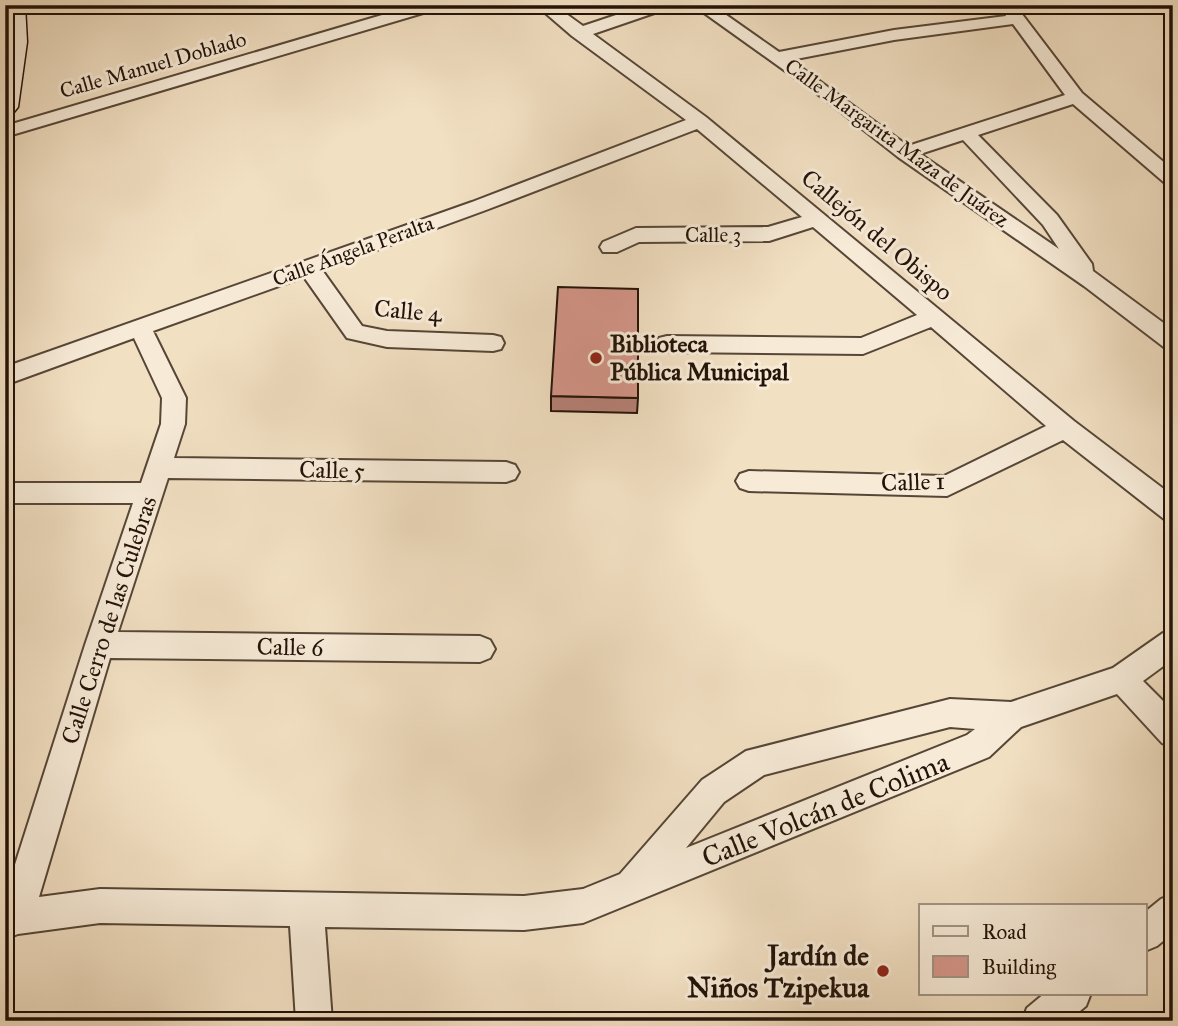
<svg xmlns="http://www.w3.org/2000/svg" width="1178" height="1026" viewBox="0 0 1178 1026" font-family="'IM FELL Great Primer',serif">
<rect width="100%" height="100%" fill="#f2e0c3"/>
<filter id="stains"><feTurbulence type="fractalNoise" baseFrequency=".00286" numOctaves="4"/><feColorMatrix values="0 0 0 0 .2 0 0 0 0 .09 0 0 0 0 .02 0 0 0 .5 -.17"/></filter>
<radialGradient id="worn" r=".72"><stop offset=".6" stop-color="#630" stop-opacity="0"/><stop offset="1" stop-color="#630" stop-opacity=".3"/></radialGradient>
<g fill="none" stroke-linecap="round" stroke-linejoin="round">
<defs>
<g id="minor">
<polygon points="416,5 442,5 440,8 5,137 5,126"/>
<path d="M 536,5 L 554,5 L 583,26 L 646,5 L 671,5 L 669,8 L 593,34 L 706,117 L 1074,421 L 1173,496 L 1173,522 L 1164,519 L 1063,440 L 947,496 L 749,491 L 740,488 L 736,481 L 740,474 L 749,471 L 944,476 L 1046,426 L 931,327 L 863,354 L 667,352 L 659,350 L 656,344 L 659,338 L 667,336 L 861,338 L 917,315 L 813,227 L 769,241 L 639,242 L 617,252 L 603,252 L 600,247 L 603,242 L 636,228 L 768,227 L 802,217 L 697,129 L 486,210 L 322,270 L 362,326 L 387,331 L 493,335 L 501,337 L 504,343 L 501,349 L 493,351 L 387,347 L 347,338 L 304,277 L 153,331 L 186,398 L 185,424 L 174,458 L 506,462 L 515,465 L 519,472 L 515,479 L 506,482 L 168,478 L 118,632 L 480,636 L 490,640 L 495,649 L 490,658 L 480,662 L 110,658 L 39,897 L 100,889 L 524,896 L 583,889 L 620,874 L 702,780 L 746,751 L 950,699 L 1011,702 L 1113,668 L 1163,633 L 1173,629 L 1173,659 L 1143,681 L 1173,711 L 1173,748 L 1162,743 L 1117,694 L 1021,727 L 989,757 L 583,923 L 524,930 L 325,927 L 332,1021 L 296,1021 L 290,926 L 100,923 L 18,934 L 5,939 L 5,896 L 85,645 L 133,503 L 5,503 L 5,483 L 141,483 L 161,424 L 162,398 L 134,338 L 5,385 L 5,367 L 472,202 L 686,120 L 572,36 ZM 950,727 L 975,729 L 967,735 L 686,848 L 724,802 L 764,775 Z"/>
<path d="M 693,5 L 712,5 L 779,52 L 894,30 L 1006,16 L 1001,5 L 1015,5 L 1082,93 L 1173,170 L 1173,186 L 1166,184 L 1073,104 L 978,135 L 1057,215 L 1092,264 L 1093,271 L 1173,330 L 1173,350 L 1165,348 L 1084,286 L 898,157 L 823,98 ZM 1013,24 L 1065,95 L 908,146 L 791,60 L 894,40 ZM 963,140 L 1043,225 L 1059,249 L 920,154 Z"/>
<polygon points="1173,894 1173,933 1157,946 1145,951 1145,912 1161,899"/>
<polygon points="1045,993 1091,993 1086,1006 1068,1021 1022,1021 1027,1008"/>
</g>
<polygon id="secondary" points="5,5 25,5 27,42 18,107 14,112 5,114"/>
</defs>
<use href="#minor" stroke="#564637" stroke-width="4"/>
<use href="#secondary" stroke="#221208" stroke-width="3"/>
<use href="#minor" fill="#f7ebd8" fill-rule="evenodd"/>
<use href="#secondary" fill="#f7ebd8" fill-rule="evenodd"/>
</g>
<polygon fill="#b78177" stroke="#221208" stroke-width="2" points="551,396 638,398 637,413 551,411"/>
<polygon fill="#d5968a" stroke="#221208" stroke-width="2" points="558,287 638,289 638,398 551,396"/>
<g fill="#8f2418" stroke="#f7ebd8" stroke-width="2.5">
<circle cx="596" cy="358" r="7"/>
<circle cx="883" cy="971" r="7"/>
</g>
<g text-anchor="middle" stroke-width="6" stroke-linejoin="round" paint-order="stroke">
<g font-size="21" fill="#221208" stroke="#f7ebd8">
<text transform="translate(153 65) rotate(-16)" y="7">Calle Manuel Doblado</text>
<text transform="translate(897 143) rotate(36)" y="7">Calle Margarita Maza de Juárez</text>
<text x="713" y="242">Calle 3</text>
<text transform="translate(353 251) rotate(-20)" y="7">Calle Ángela Peralta</text>
</g>
<g font-size="24" fill="#221208" stroke="#f7ebd8">
<text transform="translate(877 235) rotate(40)" y="8">Callejón del Obispo</text>
<text transform="translate(408 311) rotate(5)" y="8">Calle 4</text>
<text transform="translate(332 470) rotate(1)" y="8">Calle 5</text>
<text transform="translate(913 482) rotate(-2)" y="8">Calle 1</text>
<text transform="translate(109 620) rotate(-72)" y="8">Calle Cerro de las Culebras</text>
<text transform="translate(290 647) rotate(1)" y="8">Calle 6</text>
</g>
<g font-size="24" font-weight="bold" fill="#221208" stroke="#f7ebd8" text-anchor="start">
<text x="610" y="352">Biblioteca<tspan x="610" dy="28">Pública Municipal</tspan></text>
</g>
<g font-size="28" fill="#221208" stroke="#f7ebd8">
<text transform="translate(825 809) rotate(-22)" y="10">Calle Volcán de Colima</text>
</g>
<g font-size="28" font-weight="bold" fill="#221208" stroke="#f7ebd8" text-anchor="end">
<text x="869" y="965">Jardín de<tspan x="869" dy="32">Niños Tzipekua</tspan></text>
</g>
</g>
<rect width="1178" height="1026" fill="none" stroke="#f2e0c3" stroke-width="28"/>
<rect x="7" y="7" width="1164" height="1012" fill="none" stroke="#221208" stroke-width="3.5"/>
<rect x="14" y="14" width="1150" height="998" fill="none" stroke="#221208" stroke-width="2"/>
<rect x="919" y="904" width="228" height="91" fill="#f7ebd8" stroke="#a29485" stroke-width="2"/>
<rect x="933" y="926" width="35" height="10" fill="#f7ebd8" stroke="#a29485" stroke-width="2"/>
<text x="982" y="939" font-size="21" fill="#221208">Road</text>
<rect x="933" y="956" width="35" height="21" fill="#d5968a" stroke="#a29485" stroke-width="2"/>
<text x="982" y="974" font-size="21" fill="#221208">Building</text>
<rect width="100%" height="100%" filter="url(#stains)"/>
<rect width="100%" height="100%" fill="url(#worn)"/>
</svg>
